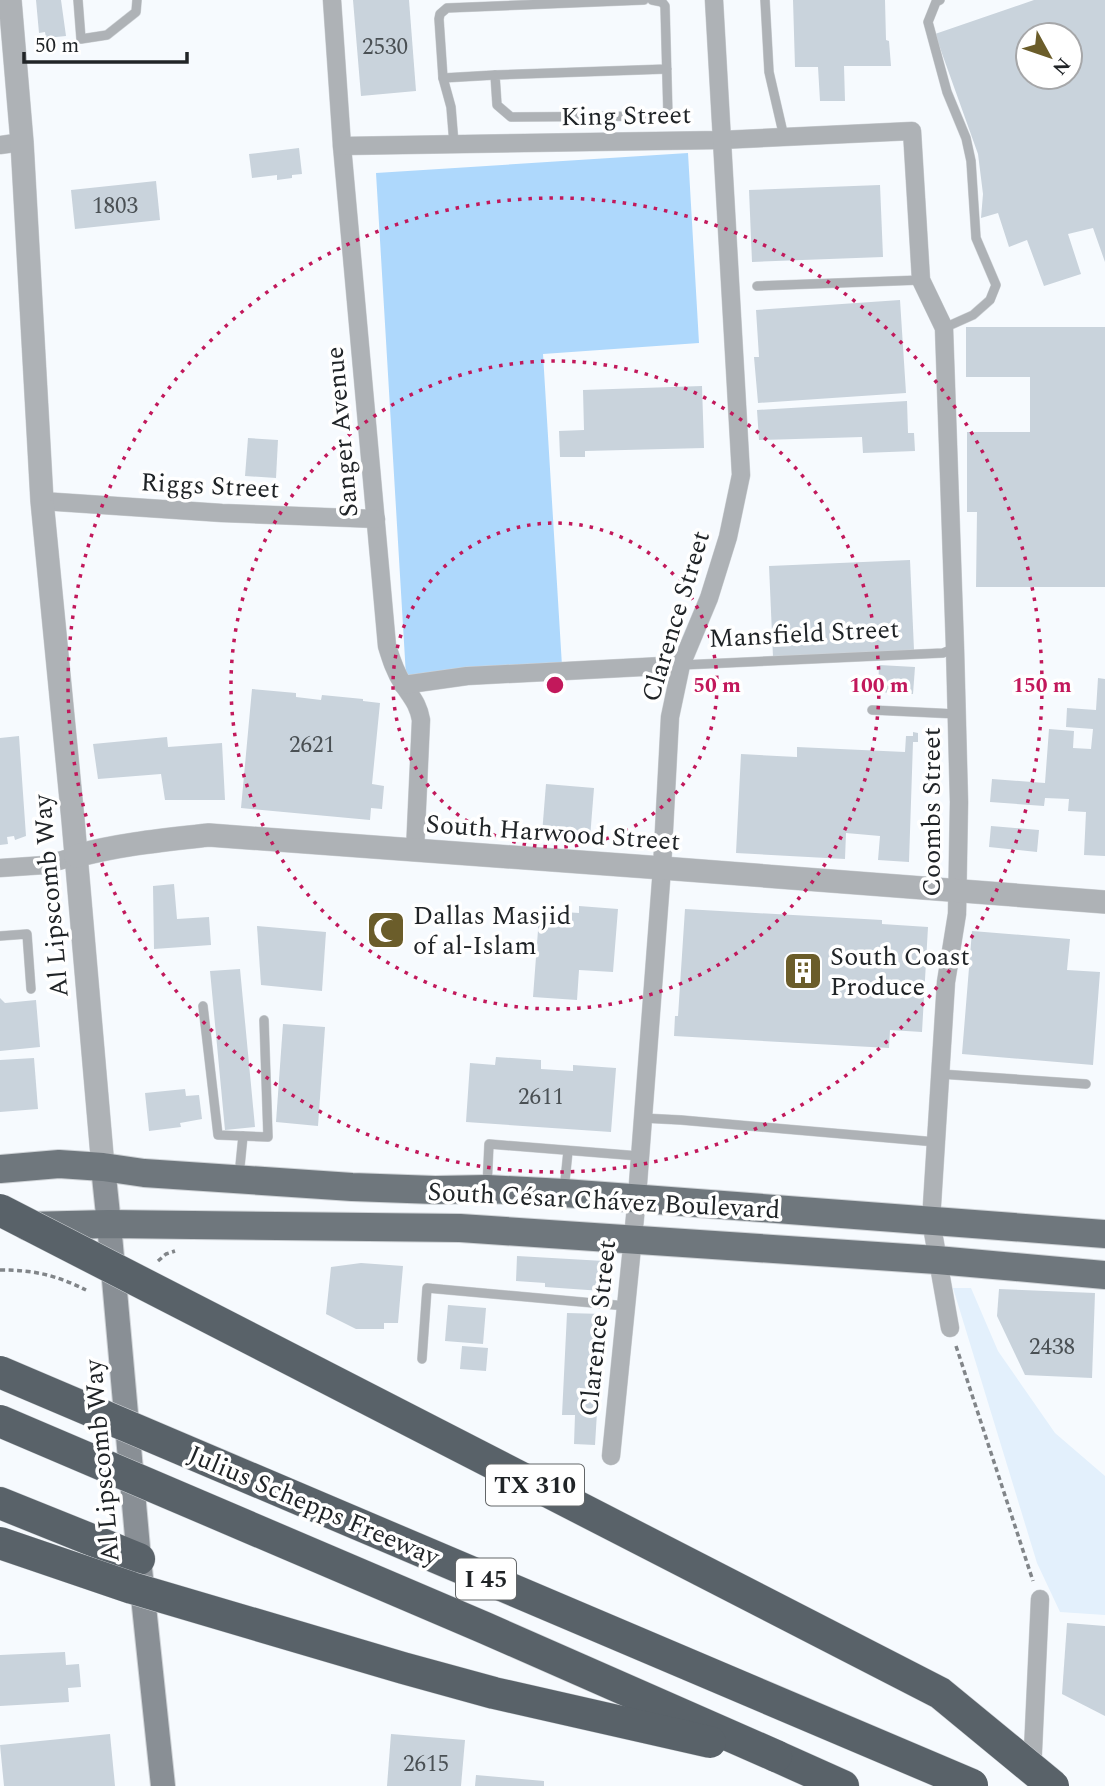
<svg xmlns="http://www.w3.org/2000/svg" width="1105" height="1786" viewBox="0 0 1105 1786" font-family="Spectral,serif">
<rect width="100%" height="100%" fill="#f6fafe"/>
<polygon fill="#e3f0fc" points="953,1288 971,1288 998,1351 1055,1433 1105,1476 1105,1615 1060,1612 1037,1563"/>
<polygon fill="#aed8fc" points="688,153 699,343 543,354 562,666 406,676 376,173"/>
<g fill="#c9d3dc" fill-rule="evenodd">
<polygon points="36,0 61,0 66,36 46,38 45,32 39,33"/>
<polygon points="353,0 409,0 416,91 361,96"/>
<polygon points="793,0 885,0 886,40 889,41 891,66 844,66 845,101 820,101 818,67 795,67"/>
<path d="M 1034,0 L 1105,0 L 1105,262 L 1093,228 L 1068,234 L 1081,274 L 1044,286 L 1027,240 L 1009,247 L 998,213 L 981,218 L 983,194 L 978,154 L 935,34 ZM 1028,35 L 1070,35 L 1070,77 L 1028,77 Z"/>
<polygon points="299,148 302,174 292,175 292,178 277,180 277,175 252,178 249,154"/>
<polygon points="156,181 160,220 75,229 71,190"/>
<polygon points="880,185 883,257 752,262 749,190"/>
<polygon points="900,300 906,393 758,403 754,357 759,357 756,310"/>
<polygon points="966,327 1105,327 1105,587 976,587 977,512 967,512 967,432 1030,432 1030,377 966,377"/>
<polygon points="702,386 704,448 585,451 585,457 560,457 559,431 584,430 583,390"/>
<polygon points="907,401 908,433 914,433 915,451 863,453 862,437 759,440 757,410"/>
<polygon points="248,438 278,440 276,478 245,476"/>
<polygon points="910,560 914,650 773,657 769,566"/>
<polygon points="879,665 915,667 913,694 878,692"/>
<polygon points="1098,678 1105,679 1105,856 1084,855 1086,812 1068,811 1069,799 1045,798 1044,806 990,802 992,779 1045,783 1049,729 1074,731 1073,748 1091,749 1093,729 1066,727 1067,708 1096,710"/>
<polygon points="252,689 296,693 296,697 321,700 322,695 363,699 363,701 380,703 372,784 384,786 382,809 371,808 370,820 241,808"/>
<polygon points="913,732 918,733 918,742 913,742 909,862 878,860 880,836 846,833 845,859 736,853 741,754 797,757 797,747 905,752 906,736 913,736"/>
<polygon points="19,736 26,836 15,840 14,836 7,837 8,844 0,845 0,738"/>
<polygon points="167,737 168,747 222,743 225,800 165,800 161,774 98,779 93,744"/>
<polygon points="546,784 594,788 590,838 542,834"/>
<polygon points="991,826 1039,830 1037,852 989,847"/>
<polygon points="174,884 177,919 209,917 211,945 154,949 153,886"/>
<polygon points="579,906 618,909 613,972 579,970 577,1000 533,997 539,917 563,919 564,912 579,913"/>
<polygon points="685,909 882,920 882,924 928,927 922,1032 890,1030 889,1048 674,1036 675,1016 678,1016"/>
<polygon points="257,926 326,932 322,991 261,985"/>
<polygon points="972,931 1070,939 1067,970 1100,972 1093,1065 962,1054"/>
<polygon points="240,969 255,1127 225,1130 210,971"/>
<polygon points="0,998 5,1003 36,1000 40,1047 0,1051"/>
<polygon points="283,1024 325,1027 318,1126 276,1122"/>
<polygon points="496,1057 541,1060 541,1069 573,1071 573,1065 616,1068 611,1132 466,1122 470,1063 495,1065"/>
<polygon points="34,1058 38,1109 0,1112 0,1060"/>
<polygon points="185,1089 186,1096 199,1095 202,1119 180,1123 181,1127 149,1131 145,1093"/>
<polygon points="517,1256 604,1261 602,1291 545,1287 545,1283 516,1281"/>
<polygon points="361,1263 403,1266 398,1323 384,1323 384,1329 356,1329 326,1314 331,1267"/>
<polygon points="999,1289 1095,1293 1092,1378 1025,1375 997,1316"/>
<polygon points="448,1305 486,1308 483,1344 445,1341"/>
<polygon points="567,1313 603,1314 595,1445 574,1444 575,1415 562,1415"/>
<polygon points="462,1346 488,1348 486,1371 460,1369"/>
<polygon points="1067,1623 1105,1626 1105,1716 1062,1694"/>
<polygon points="65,1652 66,1665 79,1664 81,1687 68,1688 69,1702 0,1706 0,1655"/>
<polygon points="110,1734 115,1786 4,1786 0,1745"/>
<polygon points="391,1734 465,1740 461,1786 387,1786"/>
<polygon points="476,1775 544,1781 544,1786 475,1786"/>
</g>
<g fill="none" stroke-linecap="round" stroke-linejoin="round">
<defs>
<g id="service">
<polyline points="78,0 81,39 107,35 136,12 137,0"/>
<polyline points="652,0 662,2 665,6 668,116 511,117 497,105 495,75 667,69"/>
<polyline points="765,0 769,72 784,137"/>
<polyline points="940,0 936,2 928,22 947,92 966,138 971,161 976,238 996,285 990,300 973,315 944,328"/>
<polyline points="443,78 495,75"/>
<polyline points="454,144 451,107 443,78 439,19 440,14 447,8 644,0"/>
<polyline points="757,286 921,280"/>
<polyline points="682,665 943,653 955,648"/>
<polyline points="872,710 957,714"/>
<polyline points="0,936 27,934 31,989"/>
<polyline points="203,1006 218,1135 268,1137 264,1020"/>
<polyline points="940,1074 1086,1084"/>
<polyline points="642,1118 681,1120 936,1142"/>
<polyline points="239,1176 243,1136"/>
<polyline points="487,1187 489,1144 639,1156"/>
<polyline points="564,1191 568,1151"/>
<polyline points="422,1359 427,1288 626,1306"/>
</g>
<g id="minor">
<path d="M 332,0 L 342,146 L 387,646 C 391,659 395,672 403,684 C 411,697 418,703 421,720 L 415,851"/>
<polyline points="0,145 22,142"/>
<polyline points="342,146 721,140 912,131 921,280 944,328 955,648 959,802 957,914 946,982 931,1221 950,1328"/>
<polyline points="42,501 222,513 376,519"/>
<polyline points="403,685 467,676 681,665"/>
<polyline points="0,868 45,865 76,856"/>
<polyline points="611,1456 637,1197 662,868 670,717 681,665 709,598 728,537 741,475 714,0"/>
<polyline points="1032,1772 1040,1599"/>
</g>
<g id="tertiary">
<polyline points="10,0 22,142 42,501 73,820 103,1167"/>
<path d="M 76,856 C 120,844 164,840 209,835 L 662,868 L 1105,902"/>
</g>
<polyline id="secondary" points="103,1167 109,1224 139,1559 163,1786"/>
<g id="primary">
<polyline points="0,1169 59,1164 103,1167 144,1173 352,1187 435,1190 487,1189 564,1193 1105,1234"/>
<polyline points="27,1226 109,1224 460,1228 937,1260 1105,1275"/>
</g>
<g id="motorway">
<polyline points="0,1503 139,1559"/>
<polyline points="776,1756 843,1786"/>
</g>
</defs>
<use href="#service" stroke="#cfd3d7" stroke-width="10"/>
<use href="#minor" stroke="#cfd3d7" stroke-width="19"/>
<use href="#tertiary" stroke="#cfd3d7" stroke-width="24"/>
<use href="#secondary" stroke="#cfd3d7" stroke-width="26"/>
<use href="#primary" stroke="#cfd3d7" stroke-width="30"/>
<use href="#motorway" stroke="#cfd3d7" stroke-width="33"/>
<g stroke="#818589" stroke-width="3.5" stroke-dasharray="5 3.5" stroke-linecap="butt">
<polyline points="158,1261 166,1254 175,1251"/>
<path d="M 0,1270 C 34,1270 56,1275 86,1290"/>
<polyline points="956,1346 1033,1581"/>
</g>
<use href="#service" stroke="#aeb2b6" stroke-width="9"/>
<use href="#minor" stroke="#aeb2b6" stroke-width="18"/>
<use href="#tertiary" stroke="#aeb2b6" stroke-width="23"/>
<use href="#secondary" stroke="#898f95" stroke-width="24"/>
<use href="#primary" stroke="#6f777d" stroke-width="28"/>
<use href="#motorway" stroke="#596269" stroke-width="32"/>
<defs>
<g id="motorway-bridge">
<polyline points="0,1210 940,1693 1053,1786"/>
<polyline points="0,1372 972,1785"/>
<polyline points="0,1421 485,1628 776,1756"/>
<polyline points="0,1543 132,1588 403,1668 494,1693 710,1742"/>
</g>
</defs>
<use href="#motorway-bridge" stroke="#cfd3d7" stroke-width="33" stroke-linecap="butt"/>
<use href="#motorway-bridge" stroke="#596269" stroke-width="32"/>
</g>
<g fill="none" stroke="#c2185b" stroke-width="3.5" stroke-dasharray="3.5 7">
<circle cx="555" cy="685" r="162"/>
<circle cx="555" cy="685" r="324"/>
<circle cx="555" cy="685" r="487"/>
</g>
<defs>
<symbol id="mosque-square" viewBox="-11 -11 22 22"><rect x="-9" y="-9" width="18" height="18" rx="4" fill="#6b5d2a" stroke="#fff"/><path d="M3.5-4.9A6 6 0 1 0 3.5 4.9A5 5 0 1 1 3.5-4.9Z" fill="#fff"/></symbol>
<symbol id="building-square" viewBox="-11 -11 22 22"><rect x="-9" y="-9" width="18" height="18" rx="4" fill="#6b5d2a" stroke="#fff"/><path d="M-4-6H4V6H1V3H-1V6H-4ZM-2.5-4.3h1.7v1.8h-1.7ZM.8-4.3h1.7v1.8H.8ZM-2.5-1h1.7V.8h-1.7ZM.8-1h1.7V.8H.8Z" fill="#fff"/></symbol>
</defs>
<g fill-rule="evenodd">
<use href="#mosque-square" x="364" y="908" width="44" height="44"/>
<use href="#building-square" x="781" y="949" width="44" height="44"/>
</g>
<g text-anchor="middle" stroke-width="7" stroke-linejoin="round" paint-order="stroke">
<g font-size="23" fill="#4a5054">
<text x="385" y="54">2530</text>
<text x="115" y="213">1803</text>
<text x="312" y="752">2621</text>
<text x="541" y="1104">2611</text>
<text x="1052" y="1354">2438</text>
<text x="426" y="1771">2615</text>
</g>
<g fill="#fff" stroke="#636668" stroke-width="2">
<rect x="486" y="1464.5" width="98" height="41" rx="5"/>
<rect x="456" y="1558.5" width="60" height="41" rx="5"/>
</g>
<g font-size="24" font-weight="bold" fill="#202427">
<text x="535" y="1493">TX 310</text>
<text x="486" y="1587">I 45</text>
</g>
<g font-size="26" fill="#202427" stroke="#fff">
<text transform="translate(626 115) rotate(-1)" y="9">King Street</text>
<text transform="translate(341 432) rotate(-95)" y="9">Sanger Avenue</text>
<text transform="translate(210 485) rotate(3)" y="9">Riggs Street</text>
<text transform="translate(675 616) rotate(-73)" y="9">Clarence Street</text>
<text transform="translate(804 633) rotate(-3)" y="9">Mansfield Street</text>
<text transform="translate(931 812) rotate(-90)" y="9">Coombs Street</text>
<text transform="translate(553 832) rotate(4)" y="9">South Harwood Street</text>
<text transform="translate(50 896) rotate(-95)" y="9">Al Lipscomb Way</text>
<text transform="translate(604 1200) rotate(3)" y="9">South César Chávez Boulevard</text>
<text transform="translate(597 1328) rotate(-84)" y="9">Clarence Street</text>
<text transform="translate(101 1461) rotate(-95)" y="9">Al Lipscomb Way</text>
<text transform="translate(314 1505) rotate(23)" y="9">Julius Schepps Freeway</text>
</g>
<g font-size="26" fill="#202427" stroke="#fff" text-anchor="start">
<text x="413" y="924">Dallas Masjid<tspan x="413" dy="30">of al-Islam</tspan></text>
<text x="830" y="965">South Coast<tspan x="830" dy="30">Produce</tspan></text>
</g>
</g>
<circle cx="555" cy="685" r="10" fill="#c2185b" stroke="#fff" stroke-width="3.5"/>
<g font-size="21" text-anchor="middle" font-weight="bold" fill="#c2185b" stroke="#fff" stroke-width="7" stroke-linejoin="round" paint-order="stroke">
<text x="717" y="692">50 m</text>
<text x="879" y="692">100 m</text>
<text x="1042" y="692">150 m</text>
</g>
<g transform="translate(1049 56) rotate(130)"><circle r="33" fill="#ffffff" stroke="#a6a7a9" stroke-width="2"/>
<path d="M0-5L12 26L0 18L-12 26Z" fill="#6b5d2a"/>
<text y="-10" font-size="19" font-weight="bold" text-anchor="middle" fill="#202427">N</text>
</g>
<path d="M24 52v10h163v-10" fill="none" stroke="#202427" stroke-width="3.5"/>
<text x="35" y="52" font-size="21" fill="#202427" stroke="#ffffff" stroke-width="5" paint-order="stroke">50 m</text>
</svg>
